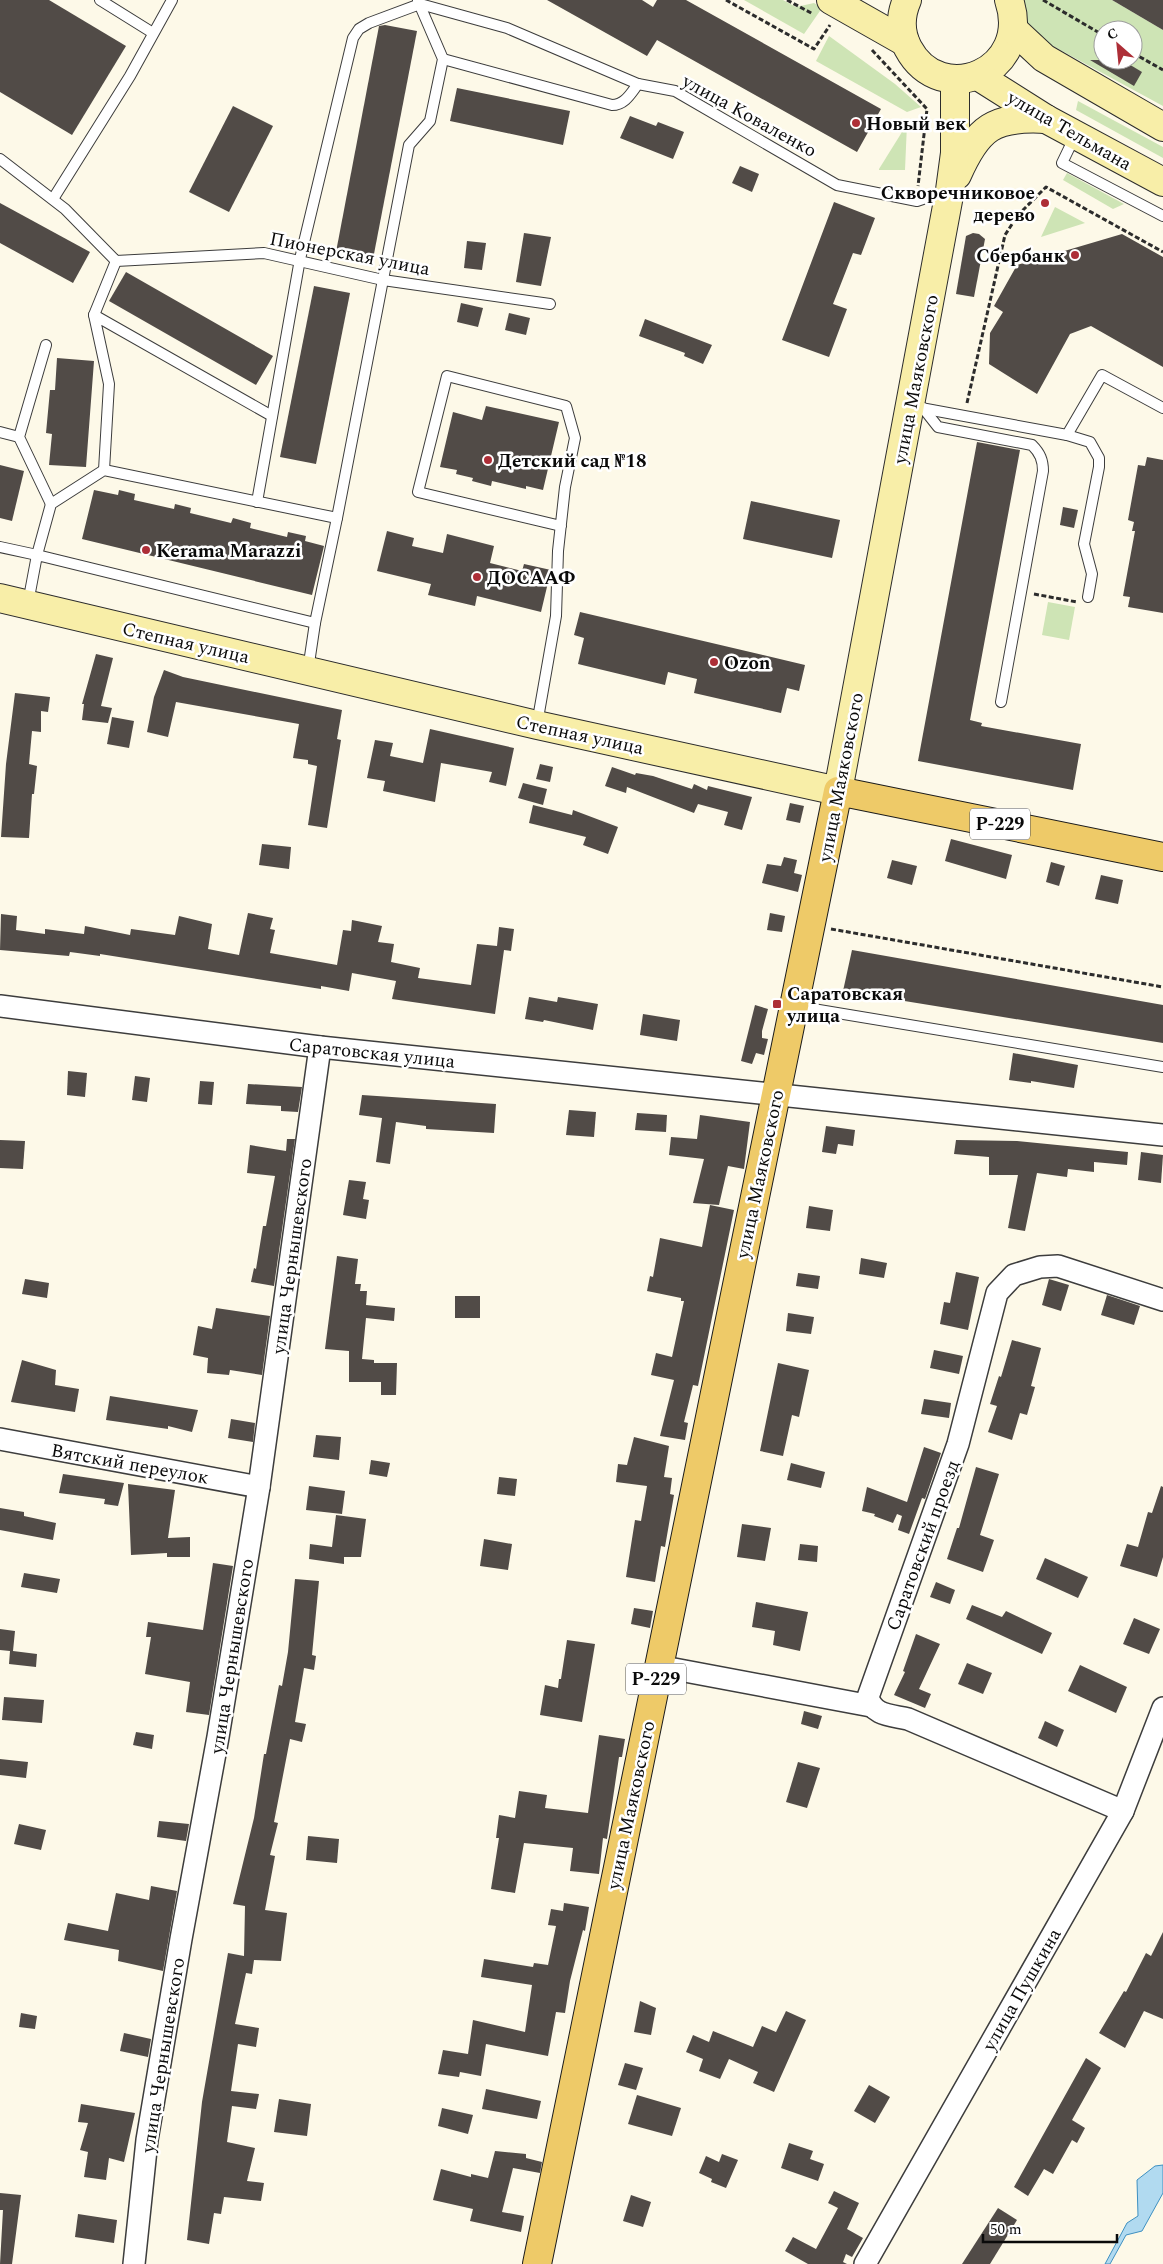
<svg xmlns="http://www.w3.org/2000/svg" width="1163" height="2264" viewBox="0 0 1163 2264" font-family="Spectral,serif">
<rect width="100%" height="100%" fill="#fdf9e8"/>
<g fill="#cee4b5" fill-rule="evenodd">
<polygon points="744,0 783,0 796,7 814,3 822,8 804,34"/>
<path d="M 1006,0 L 1112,0 L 1163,30 L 1163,106 L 1038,38 ZM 1103,30 L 1133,30 L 1133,60 L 1103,60 Z"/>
<polygon points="829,36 895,84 921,107 907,112 816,61"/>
<polygon points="1078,101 1163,147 1163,158 1076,110"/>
<polygon points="907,124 905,170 879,170 879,169"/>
<polygon points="1067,173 1124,204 1113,209 1063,180"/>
<polygon points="1055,207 1085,223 1041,237"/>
<polygon points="1048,602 1075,607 1069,640 1042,635"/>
</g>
<polygon fill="#b1daf0" stroke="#3e90c1" points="1163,2165 1163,2193 1142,2231 1126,2235 1110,2264 1105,2264 1127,2223 1138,2216 1137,2180 1155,2166"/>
<g fill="#514b47">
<polygon points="0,0 49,0 126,46 72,135 0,92"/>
<polygon points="547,0 642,0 653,7 657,0 686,0 881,109 857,152 657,40 647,56"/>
<polygon points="1112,0 1163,0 1163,30"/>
<polygon points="385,25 417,31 373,259 336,252 379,26"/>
<polygon points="1090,60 1122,60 1142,72 1134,86"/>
<polygon points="457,88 570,111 563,145 450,121"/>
<polygon points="233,106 273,126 229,212 189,192"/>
<polygon points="630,116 656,126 658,122 684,132 673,159 620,138"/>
<polygon points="740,166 759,174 752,192 732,183"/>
<polygon points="834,202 875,218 861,255 853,253 833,304 847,309 829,357 782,340"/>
<polygon points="0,203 90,252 73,283 0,243"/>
<polygon points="524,233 551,237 541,286 516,282"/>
<polygon points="973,233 979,234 985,239 974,297 956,294 966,236"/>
<polygon points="1122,234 1163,257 1163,367 1091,326 1070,334 1037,394 989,364 990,333 1003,312 994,306 1017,265"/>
<polygon points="467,241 486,243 482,270 464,268"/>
<polygon points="126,272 273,356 256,385 109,301"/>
<polygon points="314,286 350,293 316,464 280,457"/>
<polygon points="461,303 483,308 478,327 457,322"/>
<polygon points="509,313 530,318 526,335 505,330"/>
<polygon points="645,319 712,345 703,364 684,356 685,353 639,336"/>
<polygon points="57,358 94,361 86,467 49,465 52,434 46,433 50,390 55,390"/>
<polygon points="486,406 559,422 543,490 526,486 526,489 492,481 491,486 472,481 473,478 456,474 457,470 440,467 453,412 482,420"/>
<polygon points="977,442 1020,450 970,720 982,723 981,726 1081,744 1073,790 918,761"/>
<polygon points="1147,457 1163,460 1163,613 1128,607 1130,597 1123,596 1135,531 1132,531 1134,522 1128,520 1138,465 1145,466"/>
<polygon points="0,465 24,471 12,521 0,518"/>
<polygon points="94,490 118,495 119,490 135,494 134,500 174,509 175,504 191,508 190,513 231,523 233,518 251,523 250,528 287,537 288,532 306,536 305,541 324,546 312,595 82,539"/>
<polygon points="751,501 840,520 832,558 743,539"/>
<polygon points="1063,507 1078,510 1074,528 1060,525"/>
<polygon points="387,531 414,538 412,546 443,553 447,534 494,546 490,563 522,571 524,564 551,570 541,612 477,596 475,606 428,595 431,584 377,571"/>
<polygon points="580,612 805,665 799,691 787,688 781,713 694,693 697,679 668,672 665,685 578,664 584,638 574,635"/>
<polygon points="96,654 113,658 101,706 112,708 108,723 82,720 84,704 82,704"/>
<polygon points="164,670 183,677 342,710 337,739 341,740 327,828 308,825 317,766 308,764 308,760 293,758 299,724 176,702 168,737 147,732 154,697"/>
<polygon points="15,693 50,697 48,712 41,711 41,732 32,731 29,764 37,766 34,794 32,794 29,838 1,837 6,764"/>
<polygon points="112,717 134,721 129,748 107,744"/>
<polygon points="430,729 514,748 506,786 489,782 492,772 441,763 435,802 383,791 385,781 367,778 375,740 393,743 390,756 423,763"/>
<polygon points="540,764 553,767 550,782 536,779"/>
<polygon points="612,767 635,775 636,773 653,776 692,789 694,784 707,790 708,786 752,797 742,830 724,825 728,812 698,804 694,813 627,787 626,793 605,786"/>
<polygon points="523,783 547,789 543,805 518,798"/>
<polygon points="790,803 804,806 800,823 786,820"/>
<polygon points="533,805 572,815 573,810 618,827 608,854 583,845 586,837 529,823"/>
<polygon points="951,839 1012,855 1006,879 945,861"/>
<polygon points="262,844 291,847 289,869 259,865"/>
<polygon points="784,857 797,860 794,873 802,875 798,892 762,883 767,864 781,866"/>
<polygon points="892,860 917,866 912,885 887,878"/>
<polygon points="1051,862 1065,866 1059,886 1046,882"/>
<polygon points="1101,875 1123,880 1118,904 1095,899"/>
<polygon points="248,913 273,918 270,929 275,930 270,953 337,965 343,930 351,931 352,920 382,926 378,942 394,944 391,962 420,968 418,978 471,985 477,944 497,946 499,927 514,929 511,951 504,950 495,1014 392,999 396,981 352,973 349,991 321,986 321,989 100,954 100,956 70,952 69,956 0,950 1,914 17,916 16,930 45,934 45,929 84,934 85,926 130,935 131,929 175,935 179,916 212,924 208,949 239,955"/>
<polygon points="770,913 785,916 782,932 767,930"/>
<polygon points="852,950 1163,1005 1163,1043 843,991"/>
<polygon points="529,997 557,1002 558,997 598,1004 593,1030 544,1020 543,1022 525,1019"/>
<polygon points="755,1005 768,1009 762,1031 762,1038 768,1039 764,1055 756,1053 752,1064 741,1061"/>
<polygon points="643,1014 680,1020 677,1041 640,1035"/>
<polygon points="1013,1053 1078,1065 1074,1088 1031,1081 1031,1083 1009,1080"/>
<polygon points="68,1071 87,1073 85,1097 67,1095"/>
<polygon points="135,1076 150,1078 147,1102 132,1100"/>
<polygon points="200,1081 214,1082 212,1105 198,1104"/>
<polygon points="248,1084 302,1087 298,1112 281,1111 281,1106 246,1104"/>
<polygon points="362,1095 496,1104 494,1133 426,1129 426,1126 396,1122 390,1164 376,1162 382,1118 359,1115"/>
<polygon points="569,1110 596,1112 594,1137 566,1135"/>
<polygon points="637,1113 667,1115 666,1132 635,1130"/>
<polygon points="700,1115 750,1122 744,1169 728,1166 719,1205 693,1203 704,1159 669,1155 671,1137 697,1139"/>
<polygon points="826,1126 855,1130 853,1146 838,1144 836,1154 822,1152"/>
<polygon points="287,1139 295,1139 274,1286 251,1282 254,1268 256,1269 263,1226 266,1226 275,1176 247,1173 250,1145 286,1151"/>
<polygon points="0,1140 25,1141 23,1169 0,1168"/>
<polygon points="956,1140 1017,1141 1128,1152 1127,1165 1094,1162 1094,1172 1068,1169 1067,1177 1037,1173 1025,1231 1008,1228 1018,1175 989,1175 989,1157 954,1154"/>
<polygon points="1141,1152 1163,1155 1161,1183 1138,1180"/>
<polygon points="349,1180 366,1182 363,1199 369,1200 366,1219 343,1215"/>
<polygon points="710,1205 734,1210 698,1386 693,1385 684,1422 688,1423 685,1440 660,1436 674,1380 651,1375 656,1353 672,1357 684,1301 681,1301 681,1298 647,1291 650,1276 653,1277 660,1238 702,1247"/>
<polygon points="809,1206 833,1210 830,1231 806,1228"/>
<polygon points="337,1256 358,1259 355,1284 361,1284 360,1291 367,1291 366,1305 395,1308 394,1321 366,1318 362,1359 374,1360 374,1363 397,1363 396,1395 381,1395 381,1382 349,1382 349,1351 325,1349"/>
<polygon points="861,1258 887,1263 884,1278 859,1274"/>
<polygon points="956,1272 979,1277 968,1330 940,1324 944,1302 950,1303"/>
<polygon points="798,1273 820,1276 818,1289 796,1286"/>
<polygon points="25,1279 49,1283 47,1298 22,1294"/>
<polygon points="1049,1279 1069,1285 1061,1311 1042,1305"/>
<polygon points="1107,1295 1140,1306 1134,1325 1101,1315"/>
<rect x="455" y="1296" width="25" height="22"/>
<polygon points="216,1308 270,1316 262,1375 230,1370 229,1375 207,1373 208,1358 193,1355 198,1326 212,1329"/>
<polygon points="788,1313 814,1317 811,1334 786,1331"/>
<polygon points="1012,1340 1041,1348 1031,1386 1035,1387 1027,1415 1020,1413 1012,1440 988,1432 997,1406 990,1404 999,1376 1001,1377"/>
<polygon points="934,1350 963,1356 959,1374 930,1368"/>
<polygon points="22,1360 56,1370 55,1385 79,1389 75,1412 11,1402"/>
<polygon points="778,1363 809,1370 799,1417 792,1415 783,1456 760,1451"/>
<polygon points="110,1396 198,1410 192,1432 168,1426 168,1429 106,1420"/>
<polygon points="924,1399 951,1403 949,1418 921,1414"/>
<polygon points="231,1419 255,1423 253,1442 228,1438"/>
<polygon points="316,1435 341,1437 339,1460 313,1457"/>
<polygon points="634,1437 669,1446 664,1477 672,1478 670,1494 674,1495 665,1547 661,1546 655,1582 626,1577 635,1520 641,1521 647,1486 616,1482 618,1464 627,1465"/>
<polygon points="924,1447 941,1453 925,1499 922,1498 909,1534 898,1530 902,1516 897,1514 893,1523 874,1516 875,1514 862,1511 867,1487 907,1502"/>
<polygon points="371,1460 390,1463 387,1477 369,1474"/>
<polygon points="791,1463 825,1472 821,1488 787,1480"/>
<polygon points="976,1467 999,1474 980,1535 994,1540 983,1572 947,1559 957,1528 959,1528"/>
<polygon points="63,1474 124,1483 118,1506 104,1504 105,1499 59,1493"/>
<polygon points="499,1477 517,1479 515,1496 497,1494"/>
<polygon points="128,1484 175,1490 168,1538 190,1537 190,1557 167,1557 167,1553 131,1555"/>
<polygon points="309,1486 345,1491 342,1514 306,1510"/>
<polygon points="1161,1486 1163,1487 1163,1557 1157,1577 1120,1566 1127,1544 1138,1547 1148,1512 1152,1513"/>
<polygon points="0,1508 24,1512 24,1516 56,1523 53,1540 0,1530"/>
<polygon points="336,1515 366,1519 361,1557 344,1557 344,1564 309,1559 310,1544 332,1547"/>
<polygon points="742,1524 771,1528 765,1561 737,1557"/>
<polygon points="484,1539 512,1544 508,1570 480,1566"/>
<polygon points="800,1544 818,1546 817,1562 798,1560"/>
<polygon points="1045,1558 1088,1577 1078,1598 1036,1579"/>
<polygon points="213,1563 233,1566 209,1715 186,1712 190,1682 145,1674 151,1637 146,1637 148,1622 203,1630"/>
<polygon points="24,1573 60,1579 57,1593 21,1587"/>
<polygon points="295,1579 319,1581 312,1655 316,1656 314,1670 304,1668 295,1722 306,1724 302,1742 290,1739 274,1822 278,1823 270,1855 275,1856 265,1910 287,1913 281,1961 254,1960 252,1974 246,1973 235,2024 259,2028 256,2047 238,2044 231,2091 259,2094 256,2109 232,2106 227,2142 255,2148 247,2181 264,2183 261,2201 224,2197 221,2214 214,2213 209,2244 187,2240 202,2102 228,1953 244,1956 245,1906 233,1904 254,1818 264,1754 266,1754 279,1685 282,1686 288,1652"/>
<polygon points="936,1582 955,1590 950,1604 930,1597"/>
<polygon points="756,1602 808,1612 800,1651 773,1645 775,1631 752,1627"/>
<polygon points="972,1605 1002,1617 1006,1611 1052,1633 1042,1654 966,1619"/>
<polygon points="634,1608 653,1611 650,1628 631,1624"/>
<polygon points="1134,1618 1160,1629 1149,1654 1123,1644"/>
<polygon points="0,1629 15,1631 13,1651 37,1654 36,1667 9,1664 10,1651 0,1650"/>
<polygon points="916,1634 940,1644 919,1689 931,1694 925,1708 894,1695 905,1672 903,1671"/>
<polygon points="567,1640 595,1644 582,1722 540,1715 545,1685 558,1688 559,1679 561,1679"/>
<polygon points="967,1663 992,1673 983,1694 958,1684"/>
<polygon points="1080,1665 1127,1687 1116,1713 1068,1691"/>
<polygon points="4,1697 44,1700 42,1723 2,1720"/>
<polygon points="804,1711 822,1716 818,1729 801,1724"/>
<polygon points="1045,1721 1064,1730 1057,1747 1038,1738"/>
<polygon points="136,1732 154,1735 152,1749 133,1745"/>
<polygon points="599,1735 625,1739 622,1757 619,1757 607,1839 603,1838 599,1874 570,1871 573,1848 524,1843 515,1893 491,1889 499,1838 496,1838 499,1815 515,1818 519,1791 547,1795 545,1808 588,1813"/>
<polygon points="0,1759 28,1762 26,1778 0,1775"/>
<polygon points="798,1762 820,1768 807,1808 786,1802"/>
<polygon points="159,1821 189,1824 186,1841 157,1837"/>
<polygon points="19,1824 46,1830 41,1850 14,1844"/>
<polygon points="308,1836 339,1839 337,1863 306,1860"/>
<polygon points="151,1886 177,1891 163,1971 118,1961 119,1950 64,1940 68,1923 108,1931 116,1893 149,1900"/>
<polygon points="564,1903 589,1907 585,1931 583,1930 570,1981 565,2013 556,2012 548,2056 486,2044 481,2076 460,2072 459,2077 438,2074 443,2050 468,2054 473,2020 525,2032 532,1985 481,1977 484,1959 533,1967 534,1963 548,1965 556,1926 548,1925 551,1909 563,1911"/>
<polygon points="1163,1932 1163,2019 1144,2011 1125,2048 1099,2033 1124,1991 1126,1992 1146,1953 1151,1956"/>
<polygon points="640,2001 656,2008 651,2035 634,2032"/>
<polygon points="786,2011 806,2020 774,2092 753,2083 758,2072 729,2059 720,2079 699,2071 703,2059 686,2052 693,2035 709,2042 713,2031 753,2047 762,2026 776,2032"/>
<polygon points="21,2013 37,2016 35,2029 19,2027"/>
<polygon points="124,2033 151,2039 148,2057 120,2051"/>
<polygon points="1086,2058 1101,2068 1072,2120 1085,2128 1077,2143 1072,2140 1053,2174 1044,2169 1028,2196 1014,2187"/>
<polygon points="625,2063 643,2068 636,2090 618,2085"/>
<polygon points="869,2085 890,2097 875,2123 854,2111"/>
<polygon points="486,2089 541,2101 537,2119 482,2109"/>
<polygon points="637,2095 681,2108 672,2136 628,2124"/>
<polygon points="279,2099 311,2104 307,2136 274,2132"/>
<polygon points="81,2104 135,2113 124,2162 109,2158 106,2180 84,2177 88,2152 80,2150 88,2123 78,2122"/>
<polygon points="442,2108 473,2115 468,2134 438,2126"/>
<polygon points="789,2143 813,2151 810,2159 824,2164 818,2181 781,2168"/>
<polygon points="495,2151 526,2154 526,2158 542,2162 540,2173 513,2168 502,2212 524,2216 521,2232 470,2221 473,2209 433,2200 441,2169 471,2177 471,2174 488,2178"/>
<polygon points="722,2154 738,2160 726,2188 711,2182 712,2179 699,2173 706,2156 719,2162"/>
<polygon points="834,2191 859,2203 847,2229 863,2238 852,2257 846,2254 843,2262 847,2264 808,2264 785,2251 793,2237 816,2249 838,2208 828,2203"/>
<polygon points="0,2193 21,2195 12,2264 0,2264 3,2210 0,2210"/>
<polygon points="631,2195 651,2202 643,2227 623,2221"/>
<polygon points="998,2208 1017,2220 990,2264 962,2264"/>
<polygon points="78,2214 117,2220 114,2243 75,2237"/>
</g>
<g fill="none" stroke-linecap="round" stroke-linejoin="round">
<defs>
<g id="lane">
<polyline points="100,0 153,33"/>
<path d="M 443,59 L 612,105 C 625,105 631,93 638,84"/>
<polyline points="1075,136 1062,163 1163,216"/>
<polyline points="0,159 65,209 116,261 264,253 383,280 550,304"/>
<polyline points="53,199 130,76 172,0"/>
<polyline points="94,315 116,261"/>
<polyline points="46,345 19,437 51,504"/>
<polyline points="921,408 1067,435 1102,375 1163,408"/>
<path d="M 923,408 L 938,427 L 1032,445 C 1040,453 1043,460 1043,471 L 1001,702"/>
<polyline points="0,432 19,437"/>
<polyline points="1067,435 1090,442 1099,458 1099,467 1084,544 1092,574 1088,597"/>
<polyline points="104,470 109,384 94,315 272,416"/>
<polyline points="257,502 300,259 353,38 359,29 369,23 420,4 507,28 638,84 675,91 837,185 917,201 947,191"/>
<polyline points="337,518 409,145 430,121 443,59 418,1"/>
<polyline points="0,547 37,555 315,623 337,518 104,470 51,504 37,555 28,603"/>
<polyline points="308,670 315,623"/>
<polyline points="537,724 556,616 558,551 565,487 575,438 566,406 447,376 418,492 561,526"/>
<polyline points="795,1006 1163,1067"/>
</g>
<g id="street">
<polyline points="0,1006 320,1047 1163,1135"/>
<polyline points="0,1439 259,1487"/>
<polyline points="658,1666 871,1706"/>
<path d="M 1123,1811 L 908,1719 C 891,1715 873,1716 868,1697 L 958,1444 L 997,1293 L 1014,1275 L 1040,1267 L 1058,1266 L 1163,1300"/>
<polyline points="134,2264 147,2140 181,1939 218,1737 259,1487 320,1047"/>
<polyline points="865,2264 1123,1811 1163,1708"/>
</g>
<g id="secondary">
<polyline points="831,0 905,42"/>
<path d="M 907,0 C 900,16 900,33 908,48 C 941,110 1033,71 1009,0"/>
<polyline points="1014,30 1044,58 1163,127"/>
<polyline points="978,76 1046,119 1163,182"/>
<path d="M 957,175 C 978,127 994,116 1046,119"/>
<polyline points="0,598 537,725 838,791 950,190 955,153 955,79"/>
</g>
<polyline id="primary" points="537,2264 838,791 1163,857"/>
</defs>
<use href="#lane" stroke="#3d3d3d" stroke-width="12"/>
<use href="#street" stroke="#3d3d3d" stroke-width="24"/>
<use href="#secondary" stroke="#2c2c2c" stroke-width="30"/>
<use href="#primary" stroke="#1b1b1b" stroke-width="30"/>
<g stroke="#2c2c2c" stroke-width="3" stroke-dasharray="5 2.5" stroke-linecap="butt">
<polyline points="726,0 814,49 830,25"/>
<polyline points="787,0 813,14"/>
<polyline points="1043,0 1103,35"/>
<polyline points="872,50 927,109 918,186"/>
<polyline points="1133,53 1163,70"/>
<polyline points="967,403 1005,235 1018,215 1046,187 1163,252"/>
<polyline points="1034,594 1077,602"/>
<polyline points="831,929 1163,987"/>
</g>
<use href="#lane" stroke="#fff" stroke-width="10"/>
<use href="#street" stroke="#fff" stroke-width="21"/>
<use href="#secondary" stroke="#f8eea8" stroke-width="28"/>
<use href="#primary" stroke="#eeca68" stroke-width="28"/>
</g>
<g fill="#ad2e37" stroke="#fff" stroke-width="2">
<circle cx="856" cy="123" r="5"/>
<circle cx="1045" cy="203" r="5"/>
<circle cx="1075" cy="255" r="5"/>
<circle cx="488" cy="460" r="5"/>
<circle cx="146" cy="550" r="5"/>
<circle cx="477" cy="577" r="5"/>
<circle cx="714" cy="662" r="5"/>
<rect x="772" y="999" width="10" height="10" rx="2.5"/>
</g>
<g text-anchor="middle" stroke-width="5" stroke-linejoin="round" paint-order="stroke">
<g fill="#fff" stroke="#545454" stroke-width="1">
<rect x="970" y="808.5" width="60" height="31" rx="4"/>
<rect x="626" y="1663.5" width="60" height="31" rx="4"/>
</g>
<g font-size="18" font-weight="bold" fill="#0a0a0a">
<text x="1000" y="830">Р-229</text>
<text x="656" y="1685">Р-229</text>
</g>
<g font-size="19" fill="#0a0a0a" stroke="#fff">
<text transform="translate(750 115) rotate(29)" y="7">улица Коваленко</text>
<text transform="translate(1070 130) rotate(30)" y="7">улица Тельмана</text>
<text transform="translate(350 253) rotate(11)" y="7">Пионерская улица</text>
<text transform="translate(915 379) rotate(-79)" y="7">улица Маяковского</text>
<text transform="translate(186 642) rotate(13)" y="7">Степная улица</text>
<text transform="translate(580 734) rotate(12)" y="7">Степная улица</text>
<text transform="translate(840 777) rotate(-79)" y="7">улица Маяковского</text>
<text transform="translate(372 1052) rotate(6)" y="7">Саратовская улица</text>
<text transform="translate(759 1174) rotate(-78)" y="7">улица Маяковского</text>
<text transform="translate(291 1256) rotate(-82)" y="7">улица Чернышевского</text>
<text transform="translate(130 1463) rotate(10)" y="7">Вятский переулок</text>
<text transform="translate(922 1545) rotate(-70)" y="7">Саратовский проезд</text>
<text transform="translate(231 1656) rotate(-81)" y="7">улица Чернышевского</text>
<text transform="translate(630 1805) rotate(-78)" y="7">улица Маяковского</text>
<text transform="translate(1021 1989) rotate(-60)" y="7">улица Пушкина</text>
<text transform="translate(162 2055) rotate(-81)" y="7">улица Чернышевского</text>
</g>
<g font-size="19" font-weight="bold" fill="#0a0a0a" stroke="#fff" text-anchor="start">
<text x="866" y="130">Новый век</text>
<text x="1035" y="199" text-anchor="end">Скворечниковое<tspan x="1035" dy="22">дерево</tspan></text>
<text x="1065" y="262" text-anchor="end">Сбербанк</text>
<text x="498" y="467">Детский сад №18</text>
<text x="156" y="557">Kerama Marazzi</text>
<text x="487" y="584">ДОСААФ</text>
<text x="724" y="669">Ozon</text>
<text x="787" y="1000">Саратовская<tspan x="787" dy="22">улица</tspan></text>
</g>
</g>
<g transform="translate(1118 45) rotate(333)"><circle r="24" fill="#ffffff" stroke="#9d9d9d"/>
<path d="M0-4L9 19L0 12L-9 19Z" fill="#ad2e37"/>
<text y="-8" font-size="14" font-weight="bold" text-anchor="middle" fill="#0a0a0a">С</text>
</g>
<path d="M983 2234v8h134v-8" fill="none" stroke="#0a0a0a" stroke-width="2.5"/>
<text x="990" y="2234" font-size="15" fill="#0a0a0a" stroke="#ffffff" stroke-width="4" paint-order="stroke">50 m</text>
</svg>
